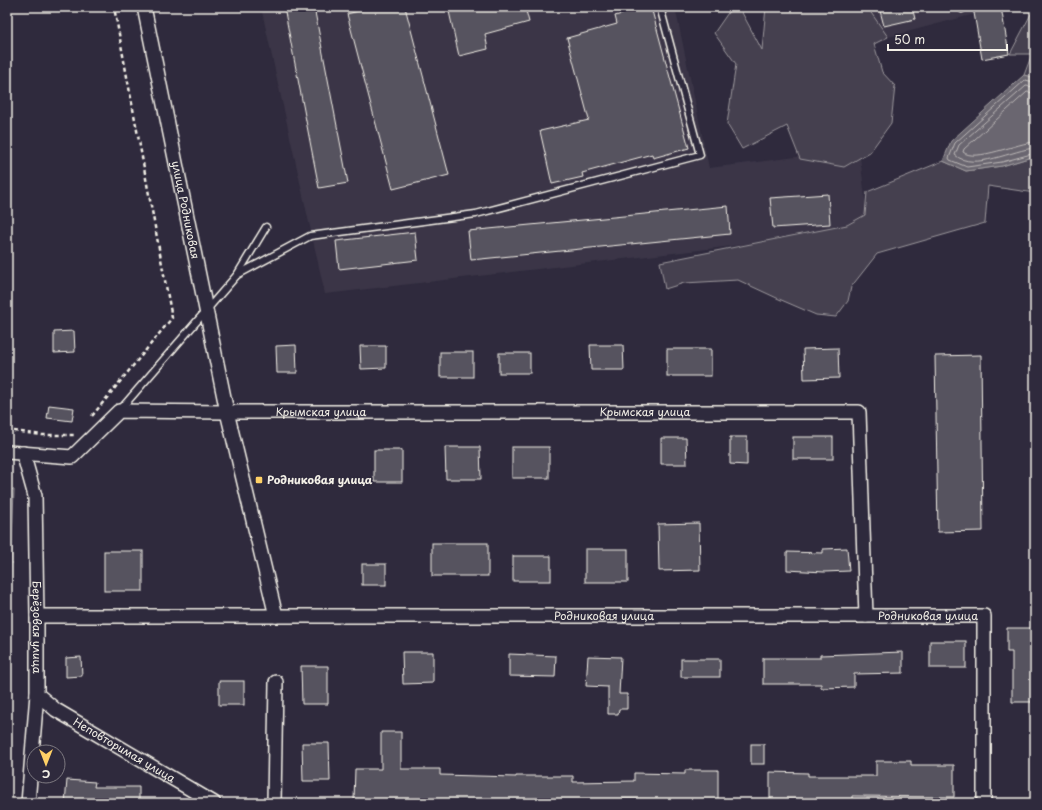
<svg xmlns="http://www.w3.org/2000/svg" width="1042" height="810" viewBox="0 0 1042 810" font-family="'Playpen Sans',sans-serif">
<rect width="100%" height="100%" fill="#2f2a3d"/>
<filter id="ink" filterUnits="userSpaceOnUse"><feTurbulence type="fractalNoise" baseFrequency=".025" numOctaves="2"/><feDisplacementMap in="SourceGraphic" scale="8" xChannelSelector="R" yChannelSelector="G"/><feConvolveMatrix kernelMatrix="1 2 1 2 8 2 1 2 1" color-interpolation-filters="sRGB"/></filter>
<g filter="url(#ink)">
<g fill="#3b3647">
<polygon points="261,7 675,7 709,168 859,149 869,230 325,294"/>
<polygon points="867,7 1001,7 888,37"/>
</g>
<g fill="#454050" stroke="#9c989c">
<polygon points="732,7 739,7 762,50 766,7 867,7 888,37 874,44 882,72 895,86 891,123 870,152 844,167 800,159 787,126 742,149 727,124 736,64 714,33"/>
<polygon points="1031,14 1035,16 1035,78 1024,75 1032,54 1010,54"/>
<polygon points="1035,156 1035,193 988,186 985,223 877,254 851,287 848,301 836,317 816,315 779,299 738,280 684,283 665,289 660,262 847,225 865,215 867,192 943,161 966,171 1002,166"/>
<polygon points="7,487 14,490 7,668"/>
</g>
<polygon fill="#6a6670" stroke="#a19ea0" points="1024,75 1035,78 1035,156 1002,166 966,171 943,161 951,141"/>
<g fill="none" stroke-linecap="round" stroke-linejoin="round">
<g stroke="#bdb9b8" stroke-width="1">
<polyline points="1035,82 1025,80 955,143 949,158 950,160 967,167 1002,162 1035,153"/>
<path d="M 1035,87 L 1026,86 L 959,145 L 955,155 C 974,172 1014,149 1035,148"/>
<path d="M 1035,93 L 1027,92 L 964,149 L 963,152 C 975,163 1019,142 1035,142"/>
</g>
</g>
<g fill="#56525f" stroke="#f4f1e8">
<polygon points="284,7 314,7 348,183 319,188"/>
<polygon points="374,7 405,7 449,175 393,189 347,14"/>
<polygon points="448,7 525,7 529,22 485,34 488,49 459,56"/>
<polygon points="631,7 651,7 689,148 653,158 652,154 582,173 583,177 552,184 540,131 589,120 567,38 617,24 615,16 632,11"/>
<polygon points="879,7 912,7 915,19 884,26"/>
<polygon points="973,7 1001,7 1009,54 982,59"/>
<polygon points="828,194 830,224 773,228 770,198"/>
<polygon points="728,206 730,234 471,260 468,231"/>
<polygon points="415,232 418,260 339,269 336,241"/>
<polygon points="74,331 75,352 54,353 54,332"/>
<polygon points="296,345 297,373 277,373 276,346"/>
<polygon points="590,345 623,345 624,370 591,370"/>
<polygon points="360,346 386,346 386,368 361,369"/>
<polygon points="838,348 839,378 804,379 803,349"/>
<rect x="667" y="349" width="44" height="27"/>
<rect x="440" y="352" width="33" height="25"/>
<rect x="499" y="353" width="31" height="20"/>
<polygon points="981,355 983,531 938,532 935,356"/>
<polygon points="49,405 74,408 72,421 47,418"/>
<polygon points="730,437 747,437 747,465 730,464"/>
<rect x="793" y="437" width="40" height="22"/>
<polygon points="661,438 686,438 687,464 661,464"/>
<polygon points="445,447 480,447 481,479 446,479"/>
<rect x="512" y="447" width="37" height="31"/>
<rect x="374" y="450" width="28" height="32"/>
<polygon points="699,523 700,570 659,571 658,524"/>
<rect x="432" y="543" width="56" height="33"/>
<polygon points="847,548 849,571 824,572 787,570 787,552 823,553 823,549"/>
<rect x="585" y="549" width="43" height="33"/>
<rect x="104" y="551" width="39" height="40"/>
<rect x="513" y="556" width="38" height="25"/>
<rect x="362" y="564" width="24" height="21"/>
<polygon points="1007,628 1035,628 1035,702 1012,702 1012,652 1007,652"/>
<rect x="930" y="641" width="36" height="27"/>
<polygon points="402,652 433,652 433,683 403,684"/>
<polygon points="903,652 903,673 854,674 854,687 821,688 821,684 763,684 763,658 820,658 820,655"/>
<polygon points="509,654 556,656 555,677 509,676"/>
<polygon points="588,656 621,657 619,694 627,694 627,709 619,709 618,714 608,714 608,687 586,686"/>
<polygon points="81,657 82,676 66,677 66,658"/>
<rect x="681" y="659" width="39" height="18"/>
<polygon points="301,666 328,666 328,704 302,704"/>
<rect x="219" y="681" width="25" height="24"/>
<polygon points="381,732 401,732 401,769 440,769 440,775 516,777 516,776 573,776 573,782 634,781 634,773 685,774 685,770 718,770 718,803 685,803 685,800 623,799 623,803 417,803 417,801 354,800 355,769 381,769"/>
<polygon points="302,743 329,743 330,781 303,781"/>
<rect x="751" y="744" width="13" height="20"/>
<polygon points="876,761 911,761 911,765 954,765 954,797 852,796 852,803 826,803 826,800 770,799 770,772 808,773 808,776 876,776"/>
<polygon points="67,780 95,782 94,787 139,787 139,803 65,803"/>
</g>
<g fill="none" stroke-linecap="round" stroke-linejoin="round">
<defs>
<g id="service">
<polyline points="961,7 962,9"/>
<polyline points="237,275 310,236 476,214 700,155 660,7"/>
<polyline points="120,410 237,275 266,227"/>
</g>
<g id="minor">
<path id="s1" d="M 144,7 L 227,412 L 276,616"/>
<path id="s2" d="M 7,452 L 72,457 L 119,411 L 227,412 L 859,412 L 866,616"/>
<path id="s3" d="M 23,453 L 35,496 L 37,616 L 37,694 L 28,803"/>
<path id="s4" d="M 37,616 L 984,616 L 984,803"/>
<path id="s5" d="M 37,694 L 56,710 L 214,803"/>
<polyline points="274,803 276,682"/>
</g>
</defs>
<use href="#service" stroke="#f4f1e8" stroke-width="9"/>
<use href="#minor" stroke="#f4f1e8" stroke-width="16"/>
<g stroke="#f4f1e8" stroke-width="2.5" stroke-dasharray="4 3" stroke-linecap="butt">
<polyline points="92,416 172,318 114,7"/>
<polyline points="7,430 42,435 74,435"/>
</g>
<use href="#service" stroke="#2f2a3d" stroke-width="6"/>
<use href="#minor" stroke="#2f2a3d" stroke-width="13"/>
</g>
</g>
<rect fill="#ffd166" stroke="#2f2a3d" stroke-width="1.5" x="255" y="476" width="8" height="8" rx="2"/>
<g text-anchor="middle" stroke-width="3" stroke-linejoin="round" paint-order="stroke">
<g font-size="11" fill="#f4f1e8" stroke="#2f2a3d">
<text dy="4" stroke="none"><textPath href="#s1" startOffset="207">улица Родниковая</textPath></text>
<text dy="4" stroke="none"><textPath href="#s2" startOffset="333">Крымская улица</textPath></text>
<text dy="4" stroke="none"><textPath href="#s2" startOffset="657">Крымская улица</textPath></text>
<text dy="4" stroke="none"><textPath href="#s4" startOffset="567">Родниковая улица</textPath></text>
<text dy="4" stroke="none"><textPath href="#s4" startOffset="891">Родниковая улица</textPath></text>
<text dy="4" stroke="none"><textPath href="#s3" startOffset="176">Берёзовая улица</textPath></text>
<text dy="4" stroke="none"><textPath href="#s5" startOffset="104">Неповторимая улица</textPath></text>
</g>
<g font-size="11" font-weight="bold" fill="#f4f1e8" stroke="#2f2a3d" text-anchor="start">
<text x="267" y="484">Родниковая улица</text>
</g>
</g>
<rect width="1042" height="810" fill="none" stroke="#2f2a3d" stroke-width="24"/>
<rect x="12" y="12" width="1018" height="786" fill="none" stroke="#f4f1e8" stroke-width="1.5" filter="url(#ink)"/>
<g transform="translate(46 764) rotate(180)"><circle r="19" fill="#2f2a3d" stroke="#7e7a81"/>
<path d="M0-3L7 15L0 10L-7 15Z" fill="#ffd166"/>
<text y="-6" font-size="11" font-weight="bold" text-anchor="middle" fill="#f4f1e8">С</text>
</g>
<path d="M888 44v6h119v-6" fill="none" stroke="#f4f1e8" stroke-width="2"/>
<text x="894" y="44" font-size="12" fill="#f4f1e8" stroke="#2f2a3d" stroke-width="3" paint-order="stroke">50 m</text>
</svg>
